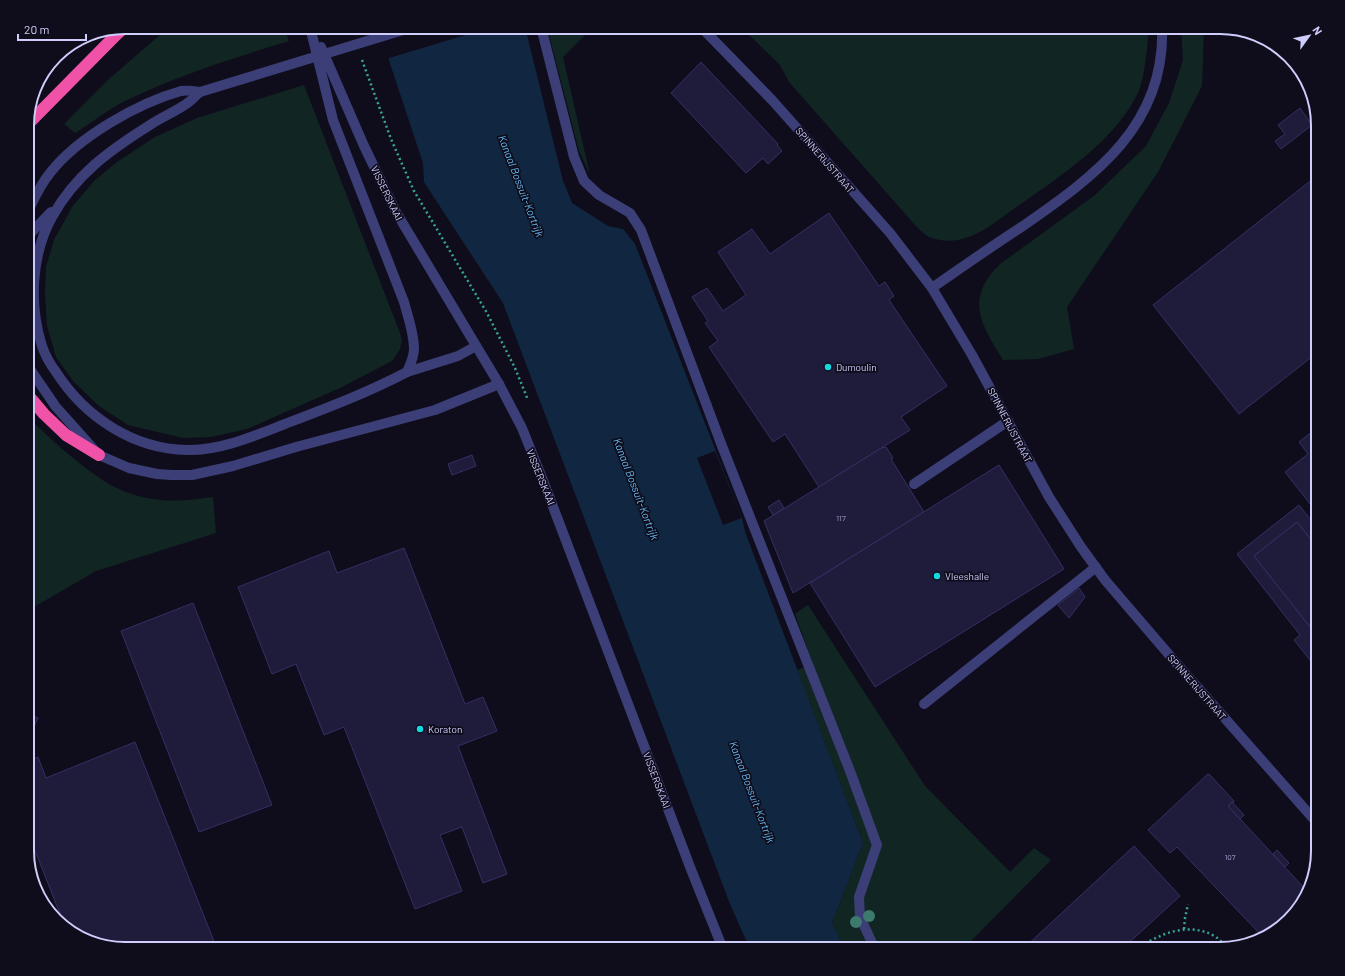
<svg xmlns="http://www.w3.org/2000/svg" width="1345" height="976" viewBox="0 0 1345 976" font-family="Barlow,sans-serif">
<rect width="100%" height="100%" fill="#0f0d1c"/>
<g fill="#112523">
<path d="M 169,27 L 284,27 L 289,41 C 233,58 176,76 123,102 C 106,111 91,123 75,133 L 64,124 L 109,79 Z"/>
<polygon points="547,27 593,27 563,57 590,175 579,151"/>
<path d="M 741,27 L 1148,27 C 1149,40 1144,81 1138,93 C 1114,142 1058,178 1015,208 C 998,220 982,234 962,239 C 952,242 938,241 929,237 C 924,234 919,229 915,225 L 789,82 L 780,65 Z"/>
<path d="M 1181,27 L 1204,27 L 1202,86 L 1158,172 L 1067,307 L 1074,349 L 1038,359 L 1003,360 C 981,323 964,300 1000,264 L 1095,195 L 1146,146 L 1169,103 L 1183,60 Z"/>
<polygon points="304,85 400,333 402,341 400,349 392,361 340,388 247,429 211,437 183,438 128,425 99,406 73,381 56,357 47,326 45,294 46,267 54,240 72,207 95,180 117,162 155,137 197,118"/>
<path d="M 27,416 C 49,438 78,464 104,481 C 119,491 143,499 161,500 C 179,502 196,499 213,497 L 216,533 L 96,571 L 27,611 Z"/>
<polygon points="808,605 925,786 1010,872 1034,848 1051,860 963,949 845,949 832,923 863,843 797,670 813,664 795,614"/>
</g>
<polygon fill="#112741" points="378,27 525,27 563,181 572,203 608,226 623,229 635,244 742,518 745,532 863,843 832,923 845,949 750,949 730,904 503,303 424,182 423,163"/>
<g fill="#0f0d1c">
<polygon points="376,27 492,27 386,59"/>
<polygon points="715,451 742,518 723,525 697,458"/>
</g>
<g fill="#1f1b3b" stroke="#362f65">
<polygon points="701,62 778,144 777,145 782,151 768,164 763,158 746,173 671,93"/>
<polygon points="1300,108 1312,125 1281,149 1275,141 1285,134 1278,125"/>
<polygon points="1318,175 1318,352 1239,414 1153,305"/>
<polygon points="829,213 879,286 885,282 894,296 889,300 947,386 901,417 910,430 819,487 785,434 773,442 709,347 718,341 705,323 708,321 692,297 707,288 723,311 746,295 718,252 752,229 770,254"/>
<polygon points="1318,427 1318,514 1285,472 1308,454 1299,442"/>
<polygon points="883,447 884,448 886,447 893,458 891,459 924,512 793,593 764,521"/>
<polygon points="472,455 476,466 452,475 448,464"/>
<polygon points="999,465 1064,569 875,687 810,583"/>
<polygon points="779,500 784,508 773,515 768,507"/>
<polygon points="1299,505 1318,529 1318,537 1312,541 1297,522 1254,556 1318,637 1318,670 1294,640 1300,635 1237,554"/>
<polygon points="1297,522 1312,541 1318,537 1318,637 1254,556"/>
<polygon points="404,548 465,704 483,697 497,731 458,746 507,874 483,883 462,827 440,835 462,891 415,909 344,727 324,735 296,664 272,674 238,587 329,551 337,573"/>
<polygon points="1079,588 1085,597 1069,618 1058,605"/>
<polygon points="193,603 272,805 199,832 121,631"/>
<polygon points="27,713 38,718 27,741"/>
<polygon points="135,742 217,949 125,949 94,944 66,929 27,830 27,758 29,761 38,757 46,778"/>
<polygon points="1208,774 1210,775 1234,801 1234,802 1232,802 1229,805 1229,807 1306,890 1307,889 1308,891 1262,936 1177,847 1170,853 1148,830"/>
<polygon points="1232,802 1244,815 1240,819 1229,807 1229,805"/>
<polygon points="1134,846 1180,896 1122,949 1023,949"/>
<polygon points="1277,850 1289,863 1285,867 1273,854"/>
</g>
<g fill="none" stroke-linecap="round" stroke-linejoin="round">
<g stroke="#37a496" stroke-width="2.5" stroke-dasharray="2 3" stroke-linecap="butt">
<polyline points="362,60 391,139 414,191 487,313 515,368 528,400"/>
<polyline points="1184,929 1185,918 1188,904"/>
<path d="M 1137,949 C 1160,933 1190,921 1216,937 C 1220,940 1224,944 1228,947"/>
</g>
<g stroke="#3c3e77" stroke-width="10">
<polyline points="541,27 574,157 584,181 599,195 630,213 641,230 722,446 850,771 877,845 859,897 860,917 875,949"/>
<polyline points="701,27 772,100 890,233 932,288 972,355 1049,497 1081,547 1105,580 1177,664 1318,824"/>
<polyline points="321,47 364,146 396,212 499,384 522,428 544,483 692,872 723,949"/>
<path d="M 200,92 C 196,95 193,99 189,102 C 177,111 162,117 150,125 C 110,150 75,175 52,217 C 31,255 29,305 42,346 C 45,355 50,364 56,372 C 85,417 133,449 187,450 C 220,451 254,436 285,424 C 327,408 367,393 407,372 C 410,365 414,357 414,349 C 414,333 408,317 404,302 L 333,120 L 310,27"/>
<path d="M 27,213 C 34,199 40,185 50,173 C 78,137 138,103 181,91 C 187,90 194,91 200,92"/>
<polyline points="27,237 51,212"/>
<path d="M 932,288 C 962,267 992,246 1023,226 C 1095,176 1166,125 1162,27"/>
<polyline points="27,361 30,369 56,407 99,455 129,468 157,474 171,475 192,475 233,466 296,447 435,410 499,384"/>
<polyline points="407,372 458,356 476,346"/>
<polyline points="914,484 1008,421"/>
<polyline points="924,704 1096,567"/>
</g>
<g stroke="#f052a8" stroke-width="12">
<polyline points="27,125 117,34 125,27"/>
<polyline points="27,394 44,414 66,435 99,455"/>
</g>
<polyline stroke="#3c3e77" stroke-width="10" points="200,92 413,27"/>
</g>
<g fill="#3c7a6d">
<circle cx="869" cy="916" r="6"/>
<circle cx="856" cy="922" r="6"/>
</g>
<g fill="#14d8e0" stroke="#0f0d1c" stroke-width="1.5">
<circle cx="828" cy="367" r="4"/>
<circle cx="937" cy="576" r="4"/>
<circle cx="420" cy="729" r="4"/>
</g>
<g text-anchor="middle" stroke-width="3.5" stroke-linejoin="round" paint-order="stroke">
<g font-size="8" fill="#a3a0cb">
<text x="841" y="521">117</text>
<text x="1230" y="860">107</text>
</g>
<g font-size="10" fill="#cfcdfb" stroke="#0f0d1c">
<text transform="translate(825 160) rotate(49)" y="4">SPINNERIJSTRAAT</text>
<text transform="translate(387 193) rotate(64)" y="4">VISSERSKAAI</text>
<text transform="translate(1010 425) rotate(62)" y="4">SPINNERIJSTRAAT</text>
<text transform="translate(541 477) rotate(68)" y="4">VISSERSKAAI</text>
<text transform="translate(1197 687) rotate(49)" y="4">SPINNERIJSTRAAT</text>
<text transform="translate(657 780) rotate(69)" y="4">VISSERSKAAI</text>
</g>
<g font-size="10" fill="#cfcdfb" stroke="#0f0d1c" text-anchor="start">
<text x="836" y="371">Dumoulin</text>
<text x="945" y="580">Vleeshalle</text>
<text x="428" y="733">Koraton</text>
</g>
<g font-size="11" font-style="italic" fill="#64b9f1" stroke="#0f0d1c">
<text transform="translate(521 186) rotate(69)" y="4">Kanaal Bossuit-Kortrijk</text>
<text transform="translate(636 489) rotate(69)" y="4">Kanaal Bossuit-Kortrijk</text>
<text transform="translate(752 792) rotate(69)" y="4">Kanaal Bossuit-Kortrijk</text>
</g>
</g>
<path d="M0 0H1345V976H0ZM125 34H1220A91 91 0 0 1 1311 125V851A91 91 0 0 1 1220 942H125A91 91 0 0 1 34 851V125A91 91 0 0 1 125 34Z" fill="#0f0d1c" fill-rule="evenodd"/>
<path fill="none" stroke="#cfcdfb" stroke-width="2" d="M125 34H1220A91 91 0 0 1 1311 125V851A91 91 0 0 1 1220 942H125A91 91 0 0 1 34 851V125A91 91 0 0 1 125 34Z"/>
<g transform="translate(1309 36) rotate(57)" stroke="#0f0d1c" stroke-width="3" paint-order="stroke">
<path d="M0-3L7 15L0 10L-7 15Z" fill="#cfcdfb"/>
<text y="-6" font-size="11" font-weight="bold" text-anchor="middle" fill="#cfcdfb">N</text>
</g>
<path d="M18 34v6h68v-6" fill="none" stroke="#cfcdfb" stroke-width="2"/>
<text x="24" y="34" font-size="12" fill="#cfcdfb" stroke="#0f0d1c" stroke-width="3" paint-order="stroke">20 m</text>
</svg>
